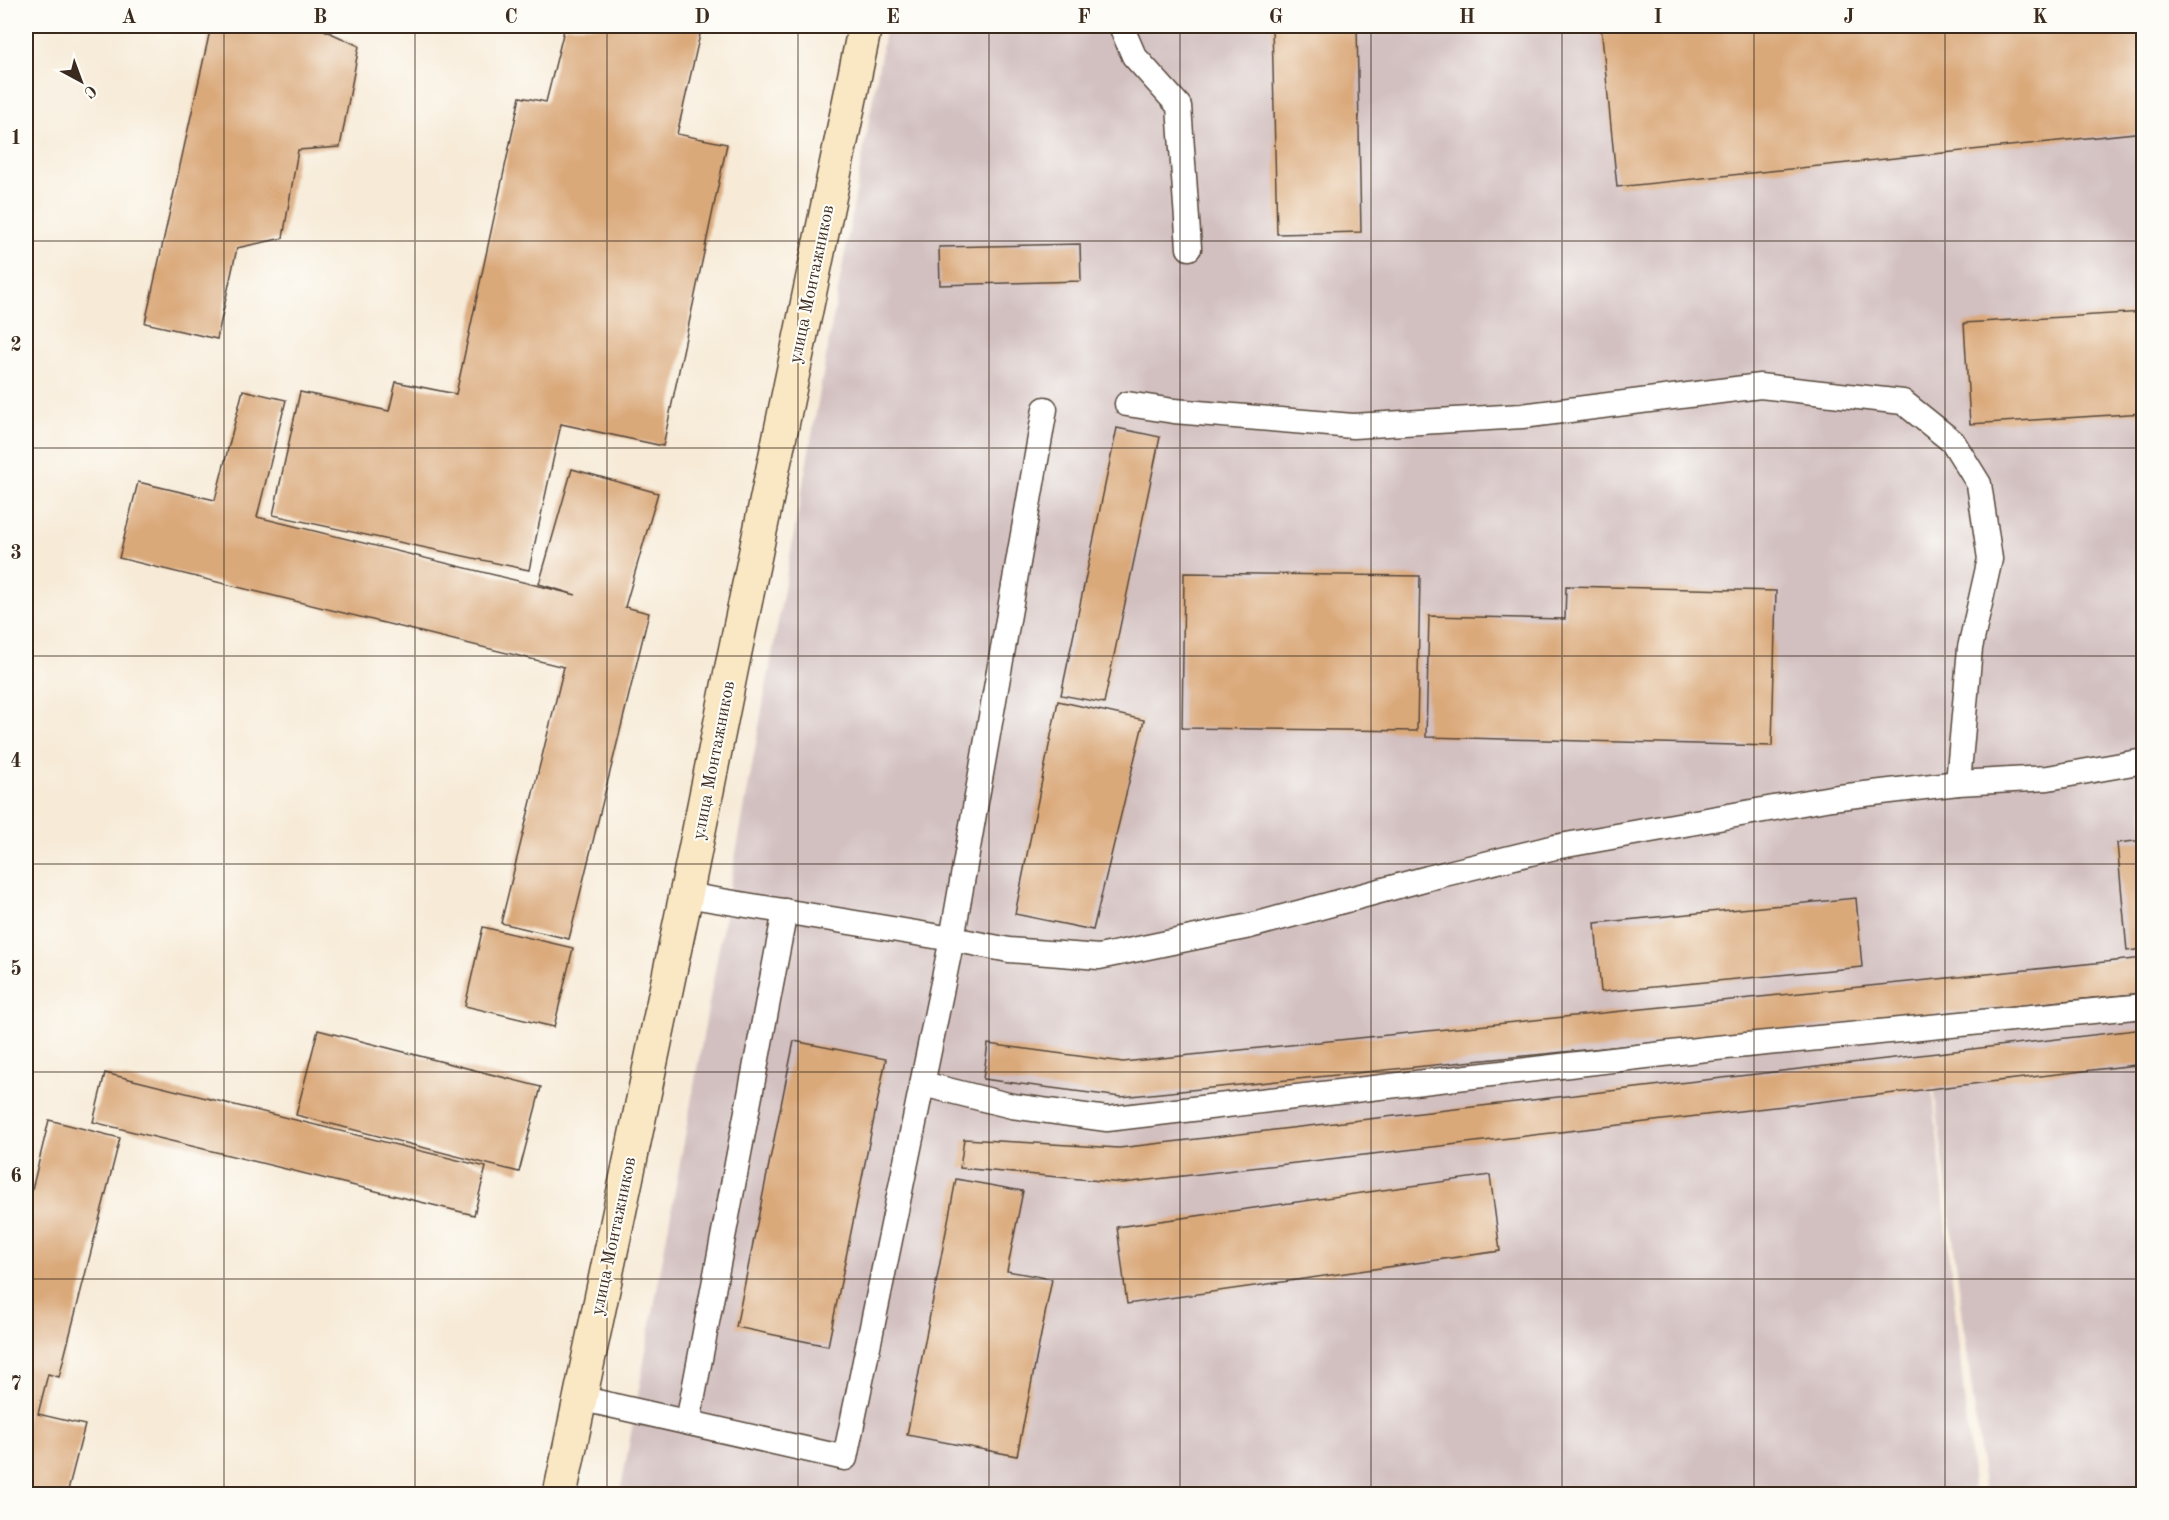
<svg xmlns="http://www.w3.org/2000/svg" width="2169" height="1520" viewBox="0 0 2169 1520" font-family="'Old Standard TT',serif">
<rect width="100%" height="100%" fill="#fdfcf7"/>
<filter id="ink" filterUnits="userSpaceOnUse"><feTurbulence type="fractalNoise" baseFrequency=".0167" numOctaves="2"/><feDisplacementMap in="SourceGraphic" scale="12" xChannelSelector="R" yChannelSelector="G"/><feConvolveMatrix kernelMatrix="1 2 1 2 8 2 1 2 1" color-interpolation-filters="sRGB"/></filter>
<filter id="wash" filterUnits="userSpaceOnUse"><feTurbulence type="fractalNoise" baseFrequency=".008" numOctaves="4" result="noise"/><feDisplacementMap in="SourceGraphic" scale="24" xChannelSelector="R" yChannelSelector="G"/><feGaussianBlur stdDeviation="1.35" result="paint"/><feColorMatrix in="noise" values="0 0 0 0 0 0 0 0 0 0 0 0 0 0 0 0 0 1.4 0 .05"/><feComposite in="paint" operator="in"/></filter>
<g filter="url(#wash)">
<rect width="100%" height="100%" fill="#f7ebd8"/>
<g fill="#d2bfc0">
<polygon points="886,26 2143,26 2143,1060 1932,1084 1974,1494 620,1494"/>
<polygon points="2143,1064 2143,1494 1985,1494 1934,1087"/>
</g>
<g id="blocks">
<g fill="#daa97a">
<polygon points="211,26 323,26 322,29 359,46 340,147 298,150 283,238 237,248 217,339 145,323"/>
<polygon points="565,26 702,26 677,134 727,144 663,446 561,424 529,570 273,515 300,392 389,411 396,382 456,394 520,97 546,102"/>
<polygon points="1272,26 1357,26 1361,232 1277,234"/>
<polygon points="1601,26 2144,26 2144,132 1617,187"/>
<polygon points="1080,244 1081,281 940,285 939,247"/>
<polygon points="2144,312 2144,413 1970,424 1964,323"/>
<polygon points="243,390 286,400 257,517 576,595 539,584 572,469 658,493 625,607 649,613 569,939 501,923 564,667 119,558 138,482 215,500"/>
<polygon points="1117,428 1160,437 1104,703 1061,695"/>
<polygon points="1184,573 1420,576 1417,731 1182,728"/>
<polygon points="1566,586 1776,591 1772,746 1426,737 1429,616 1565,619"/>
<polygon points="1058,701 1144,720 1093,930 1015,914"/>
<polygon points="2144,840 2144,949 2127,951 2117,843"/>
<polygon points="1856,898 1862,967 1601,992 1595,923"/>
<polygon points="483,927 573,948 554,1027 465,1006"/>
<polygon points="2144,958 2144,993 1121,1097 983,1079 988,1044 1123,1062"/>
<polygon points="2144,1029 2144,1064 1123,1183 960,1168 964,1139 1119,1148"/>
<polygon points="318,1030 541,1087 519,1172 296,1115"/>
<polygon points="794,1041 886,1059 828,1346 736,1327"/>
<polygon points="105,1073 486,1167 474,1215 93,1122"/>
<polygon points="49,1120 120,1138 59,1377 48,1374 38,1414 85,1425 67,1494 26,1494 26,1214"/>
<polygon points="1490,1175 1500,1251 1127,1304 1117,1227"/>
<polygon points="956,1179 1023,1191 1007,1271 1052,1279 1017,1456 907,1435"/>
</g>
</g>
</g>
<g filter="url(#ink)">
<use href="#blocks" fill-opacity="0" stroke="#57473a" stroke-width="1.5"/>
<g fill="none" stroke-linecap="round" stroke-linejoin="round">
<defs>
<g id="service">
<polyline points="1121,26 1134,56 1179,106 1189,248"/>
<polyline points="1127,404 1174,411 1353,426 1522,416 1760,386 1903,402 1953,442 1979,484 1990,559 1970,648 1958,783"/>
<polyline points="686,895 952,939 1045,409"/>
<polyline points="923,1084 1012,1106 1107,1119 1706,1049 2144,1006"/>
<polyline points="579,1398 845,1458 952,939 1009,950 1099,957 1250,926 1428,878 1555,847 1831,798 1958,783 2048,778 2144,761"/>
<polyline points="688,1422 785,911"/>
</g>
<polyline id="secondary" points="560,1494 686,895 731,671 865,26"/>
</defs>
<use href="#service" stroke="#57473a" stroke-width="27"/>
<use href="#secondary" stroke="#57473a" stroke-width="36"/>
<use href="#service" stroke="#fff" stroke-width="24"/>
<use href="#secondary" stroke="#fae7c3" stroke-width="33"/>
</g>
</g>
<path fill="none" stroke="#3b2a1e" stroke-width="1.5" stroke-opacity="0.55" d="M 224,26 L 224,1494M 415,26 L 415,1494M 607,26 L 607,1494M 798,26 L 798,1494M 989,26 L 989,1494M 1180,26 L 1180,1494M 1371,26 L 1371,1494M 1562,26 L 1562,1494M 1754,26 L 1754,1494M 1945,26 L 1945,1494M 26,241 L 2144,241M 26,448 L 2144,448M 26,656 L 2144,656M 26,864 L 2144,864M 26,1072 L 2144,1072M 26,1279 L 2144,1279"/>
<g text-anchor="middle" stroke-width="4.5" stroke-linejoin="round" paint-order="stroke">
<g font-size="18" fill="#3b2a1e" stroke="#fdfcf7">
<text transform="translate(811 284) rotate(-78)" y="6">улица Монтажников</text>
<text transform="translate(713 760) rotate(-79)" y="6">улица Монтажников</text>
<text transform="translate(613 1236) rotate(-78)" y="6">улица Монтажников</text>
</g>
</g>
<rect width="2169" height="1520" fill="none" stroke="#fdfcf7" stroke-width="66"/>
<g transform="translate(81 81) rotate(139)" stroke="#fdfcf7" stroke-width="4.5" paint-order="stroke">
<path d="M0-4.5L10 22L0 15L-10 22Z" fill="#3b2a1e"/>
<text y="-9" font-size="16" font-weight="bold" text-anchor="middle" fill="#3b2a1e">С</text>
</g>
<rect x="33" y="33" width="2103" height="1454" fill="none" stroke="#3b2a1e" stroke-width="2"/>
<g font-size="20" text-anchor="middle" font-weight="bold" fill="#3b2a1e">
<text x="129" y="23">A</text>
<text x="320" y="23">B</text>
<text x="511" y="23">C</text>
<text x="702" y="23">D</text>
<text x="893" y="23">E</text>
<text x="1084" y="23">F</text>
<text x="1276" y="23">G</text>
<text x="1467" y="23">H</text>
<text x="1658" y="23">I</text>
<text x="1849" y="23">J</text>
<text x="2040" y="23">K</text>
<text x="16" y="144">1</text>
<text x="16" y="351">2</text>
<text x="16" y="559">3</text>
<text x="16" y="767">4</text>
<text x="16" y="975">5</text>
<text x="16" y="1182">6</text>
<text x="16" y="1390">7</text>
</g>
</svg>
